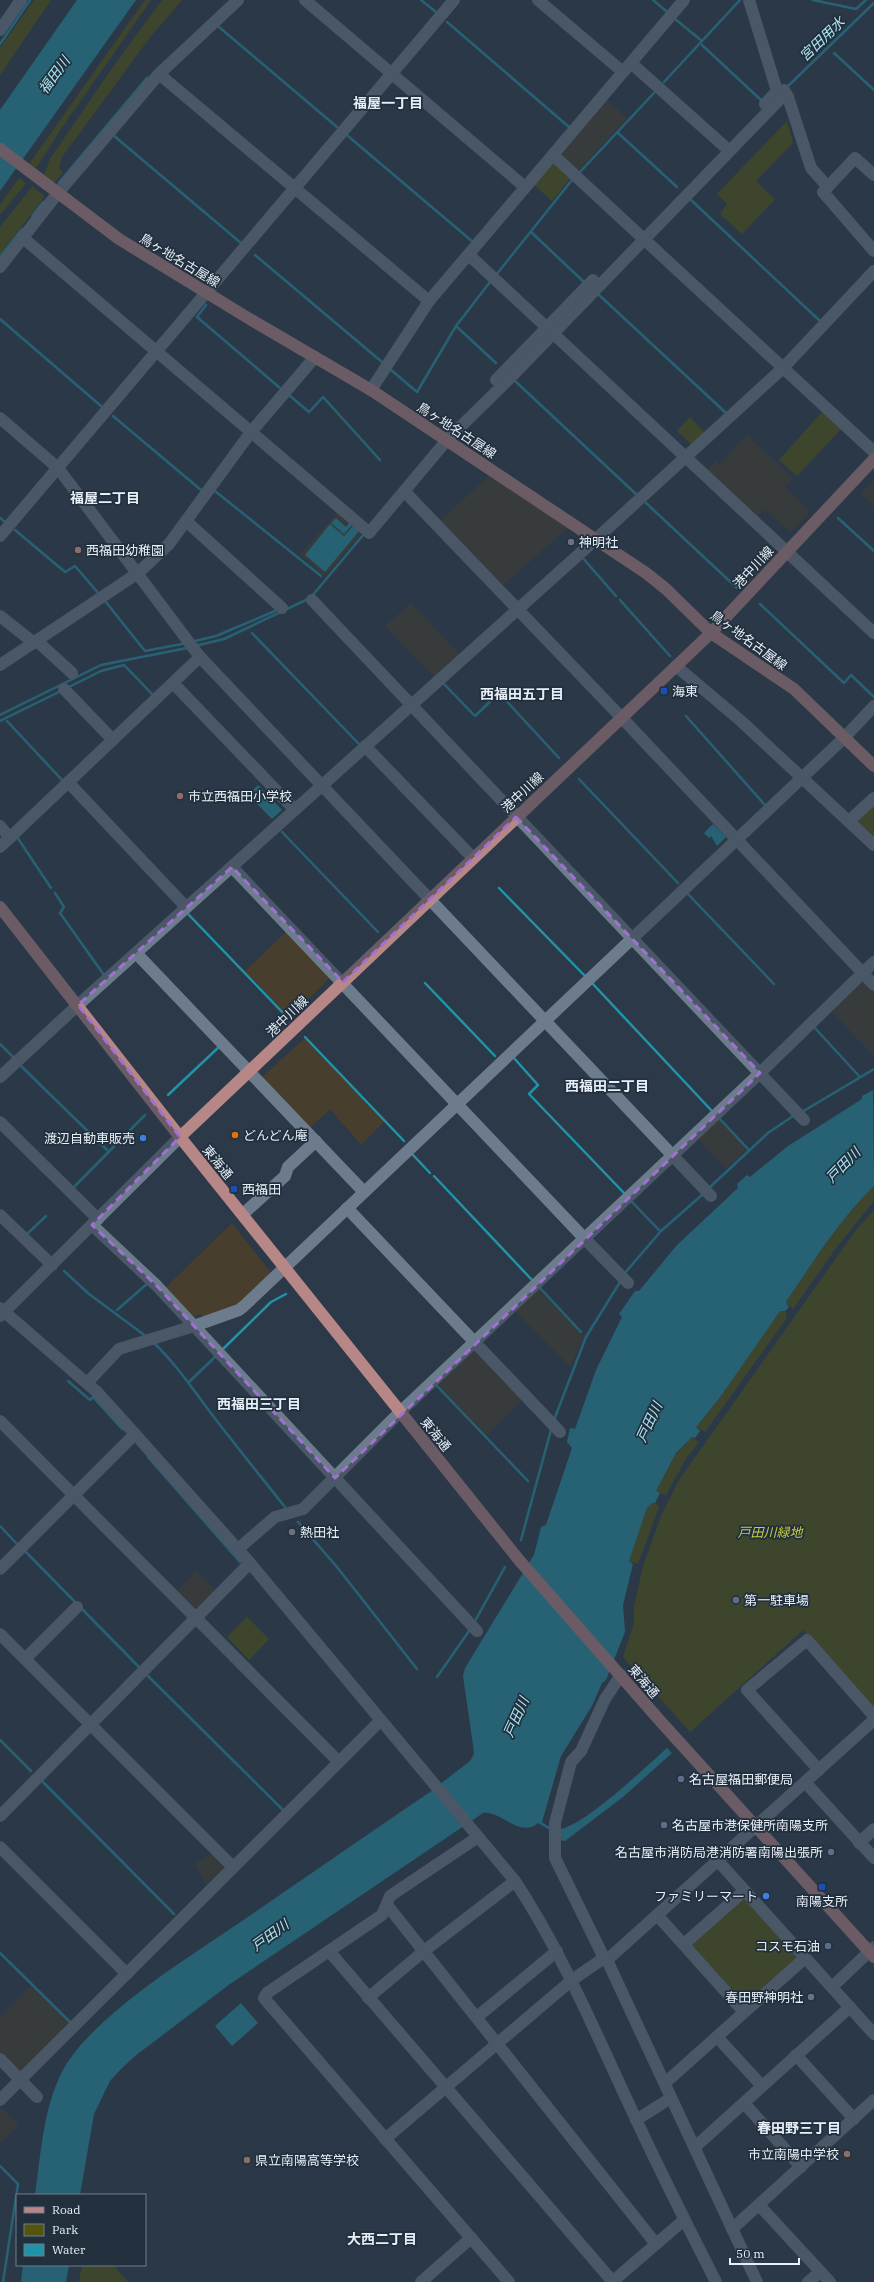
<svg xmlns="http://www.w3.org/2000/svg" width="874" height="2282" viewBox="0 0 874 2282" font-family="'IBM Plex Serif','Noto Sans JP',serif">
<rect width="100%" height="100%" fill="#2c3948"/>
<g fill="#473e2d">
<polygon points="606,99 627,118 577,172 559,153"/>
<polygon points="747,435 793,478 785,487 810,511 790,532 765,509 756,518 706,472 716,460 720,464"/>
<polygon points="491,474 570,526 501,587 439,522"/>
<polygon points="874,480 874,506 861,494"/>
<polygon points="338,511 363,532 325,576 300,555"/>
<polygon points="411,603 461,656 436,679 385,626"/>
<polygon points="288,930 332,976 289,1018 245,971"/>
<polygon points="862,982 867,983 874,991 874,1056 831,1011"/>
<polygon points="305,1038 384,1122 361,1145 330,1109 309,1129 261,1078"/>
<polygon points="718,1118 747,1149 726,1168 697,1138"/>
<polygon points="232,1223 273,1275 242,1304 205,1319 200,1314 190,1318 163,1290"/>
<polygon points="538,1289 584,1337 570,1367 515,1311"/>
<polygon points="474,1349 523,1400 486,1436 437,1384"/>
<polygon points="196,1571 216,1591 196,1611 177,1591"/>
<polygon points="213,1853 226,1867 206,1884 195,1864"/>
<polygon points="31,1986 69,2023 20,2072 0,2052 0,2017"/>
<polygon points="0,2107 19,2125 0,2144"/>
</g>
<g fill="#53550c">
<polygon points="34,0 51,0 0,75 0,48"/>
<polygon points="145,0 151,0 63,126 36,168 29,164"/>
<polygon points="162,0 182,0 151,36 62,157 59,168 63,172 54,183 44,175 50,159 115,64"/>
<polygon points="787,121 793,143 756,181 775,199 742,234 720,214 727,204 717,194"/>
<polygon points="552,162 572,176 552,201 533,184"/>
<polygon points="19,178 26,183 0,215 0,205"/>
<polygon points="32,187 45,196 0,255 0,227"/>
<polygon points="823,411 842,428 797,476 779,460"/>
<polygon points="690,417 705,433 692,445 677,431"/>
<polygon points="874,801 874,842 853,823"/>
<path d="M 874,1186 L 874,1201 L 836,1248 L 793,1309 L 786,1302 C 813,1262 839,1220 874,1186 Z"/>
<polygon points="874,1210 874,1707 871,1706 803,1630 690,1732 623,1657 634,1623 634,1607 643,1566 661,1516 679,1480 856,1230"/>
<polygon points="780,1310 785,1311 787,1318 705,1432 696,1427 721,1396"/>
<polygon points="692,1437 699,1442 687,1457 666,1495 656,1491 675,1455"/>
<polygon points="652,1503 655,1503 659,1507 638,1564 629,1561 647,1508"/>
<polygon points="247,1617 269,1639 249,1660 227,1637"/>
<polygon points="745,1897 797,1955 797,1959 746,2003 742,2003 691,1946 692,1942"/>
<polygon points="82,2265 113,2265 128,2282 79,2282"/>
</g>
<g fill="#2193a8">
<polygon points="77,0 136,0 0,191 0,110"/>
<polygon points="147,76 149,78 59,184 57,183"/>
<polygon points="336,518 346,527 350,522 353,524 344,534 331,523"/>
<polygon points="330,524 344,536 354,525 360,530 325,572 305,555"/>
<polygon points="258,785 282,810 272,819 248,795"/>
<polygon points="713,824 726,837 717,846 711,836 709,838 704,833"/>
<path d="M 873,1090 L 874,1186 C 839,1220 813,1262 786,1302 L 789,1307 L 785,1311 L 780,1311 L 721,1396 L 696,1427 L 700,1431 L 695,1438 L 692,1437 L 676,1453 L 656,1491 L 660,1493 L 655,1503 L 652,1503 L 647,1508 L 629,1561 L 633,1564 L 623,1605 L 625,1632 L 606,1680 L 602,1683 L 592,1706 L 561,1756 L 542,1822 C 545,1825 554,1829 559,1829 C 581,1829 649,1764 667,1748 L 672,1753 L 623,1797 L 565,1841 L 558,1840 L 558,1835 L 538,1823 C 520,1839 501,1810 483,1813 L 230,1984 L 135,2056 L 121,2069 L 110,2081 L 94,2114 L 80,2195 L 35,2195 C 41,2154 43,2109 62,2072 C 89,2019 186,1959 236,1925 C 301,1881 365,1836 430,1792 L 470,1761 L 474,1754 L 473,1745 L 463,1676 L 465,1668 L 534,1555 L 541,1527 L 546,1525 L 572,1448 L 567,1442 L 570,1428 L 575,1429 L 596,1370 L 622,1317 L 619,1314 L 635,1291 L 639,1291 L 677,1245 L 738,1188 L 737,1184 L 747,1175 L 750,1177 L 788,1146 L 862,1099 L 862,1096 Z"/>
<polygon points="241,2003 258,2023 232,2046 215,2026"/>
<polygon points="23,2265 69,2265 66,2282 21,2282"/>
</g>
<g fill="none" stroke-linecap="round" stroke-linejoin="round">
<g stroke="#2193a8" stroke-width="2.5">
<polyline points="421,0 436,12"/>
<polyline points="653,0 666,11"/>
<polyline points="813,0 856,9 866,0"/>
<polyline points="675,19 702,41"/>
<polyline points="447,22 569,127"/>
<polyline points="219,27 337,127"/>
<polyline points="0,44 30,0"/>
<polyline points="702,45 762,101"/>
<polyline points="834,53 874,90"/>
<polyline points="664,82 740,0"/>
<polyline points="787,87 874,3"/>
<polyline points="617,132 677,187"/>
<polyline points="113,135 241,243"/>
<polyline points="348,136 473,242"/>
<polyline points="580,172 654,93"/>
<polyline points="691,200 820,321"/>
<polyline points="32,216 43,202"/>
<polyline points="531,232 585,283"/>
<polyline points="255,255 382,362"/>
<polyline points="0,257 22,229"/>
<polyline points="496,275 572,180"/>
<polyline points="598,294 726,413"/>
<polyline points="206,305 197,317 280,388"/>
<polyline points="0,319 101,406"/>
<polyline points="456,326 496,363"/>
<polyline points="391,370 417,392 456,326 490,282"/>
<polyline points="514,380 637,495"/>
<polyline points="289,395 309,412 323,397 380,460"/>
<polyline points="113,416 201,490"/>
<polyline points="215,491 321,576"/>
<polyline points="646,503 737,588"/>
<polyline points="0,518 4,521"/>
<polyline points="838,518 874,551"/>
<polyline points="15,530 65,572 75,566 99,594"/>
<polyline points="582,557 616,596"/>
<polyline points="312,596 364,534"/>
<polyline points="620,600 670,656"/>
<polyline points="105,601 145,651 182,644"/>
<polyline points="760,604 844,683 851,675 874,697"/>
<polyline points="252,633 359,744"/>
<polyline points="195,641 216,636 275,611"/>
<polyline points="195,646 224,639 308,599"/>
<polyline points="444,684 475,716 499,693 559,758"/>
<polyline points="69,687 101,671 124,665 153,695"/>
<polyline points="0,715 101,665 187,648"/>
<polyline points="686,716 764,804"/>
<polyline points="0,721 61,691"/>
<polyline points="7,721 62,780"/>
<polyline points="579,779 678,883"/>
<polyline points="282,832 378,932"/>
<polyline points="17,837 51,888"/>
<polyline points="499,888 585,976"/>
<polyline points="55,893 64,907 60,913 104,975"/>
<polyline points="687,893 774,984"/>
<polyline points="189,915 285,1015"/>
<polyline points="425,983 495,1056"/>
<polyline points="592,983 711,1110"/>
<polyline points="814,1027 859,1076"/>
<polyline points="305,1037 404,1141"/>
<polyline points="0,1044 14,1058"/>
<polyline points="513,1057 538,1085 529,1094 624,1193"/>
<polyline points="20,1065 107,1150"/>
<polyline points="168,1095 220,1046"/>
<polyline points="802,1112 874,1069"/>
<polyline points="719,1118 748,1149"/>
<polyline points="413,1155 430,1173"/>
<polyline points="434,1176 532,1280"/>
<polyline points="73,1188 145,1115"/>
<polyline points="709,1188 768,1133 793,1116"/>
<polyline points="631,1201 659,1230"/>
<polyline points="27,1234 46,1216"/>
<polyline points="64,1271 89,1294 147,1337"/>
<polyline points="624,1274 661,1231 702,1195"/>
<polyline points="540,1288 581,1332"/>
<polyline points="117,1310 148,1283"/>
<path d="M 154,1343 C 177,1365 194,1391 213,1416 C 237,1447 261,1477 285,1507"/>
<polyline points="222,1350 271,1302 286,1294"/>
<polyline points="68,1381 90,1400 93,1397 122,1429"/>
<polyline points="189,1382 216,1356"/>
<polyline points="437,1386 528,1481"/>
<polyline points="554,1420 586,1337 620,1282"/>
<polyline points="148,1457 240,1562"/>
<polyline points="298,1522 337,1567 417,1669"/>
<polyline points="0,1526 18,1545"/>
<polyline points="521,1540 551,1430"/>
<polyline points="25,1551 76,1603"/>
<polyline points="81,1608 139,1667"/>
<polyline points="475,1621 505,1567"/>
<polyline points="148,1676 282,1809"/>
<polyline points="437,1677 469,1631"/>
<polyline points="0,1740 31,1771"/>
<polyline points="43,1782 174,1914"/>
<polyline points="0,1953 71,2023"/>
<polyline points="0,2166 18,2184 3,2282"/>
</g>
<g stroke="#6d7c8d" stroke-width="12">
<polyline points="305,0 525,187"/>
<polyline points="538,0 623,72"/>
<polyline points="749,0 777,91 765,104"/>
<polyline points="0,30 21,0"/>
<polyline points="631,63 724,146"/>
<polyline points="159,74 429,301"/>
<polyline points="784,90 788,97 811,168 828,187"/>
<polyline points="553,155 874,452"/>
<polyline points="874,175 855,158 823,192 874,251"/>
<polyline points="22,237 365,529"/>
<polyline points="469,255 874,633"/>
<polyline points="0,267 57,194 159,74 238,0"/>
<polyline points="496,380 593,280"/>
<polyline points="371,390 429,301 684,0"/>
<polyline points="0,418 58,468 200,657 711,1196"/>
<polyline points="405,492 622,718 874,985"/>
<polyline points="186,521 282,608"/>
<polyline points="369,533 447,440 512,376 780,99 788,97"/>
<polyline points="0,536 454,0"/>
<polyline points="312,600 804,1120"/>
<polyline points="0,616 34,643"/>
<polyline points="37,641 72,673"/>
<polyline points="0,665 138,573 169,544 251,432 315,357"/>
<polyline points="676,666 741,721 874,845"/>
<polyline points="173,683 295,810"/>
<polyline points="64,689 113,740"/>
<polyline points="365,746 473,858"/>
<polyline points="68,782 186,907"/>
<polyline points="849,821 874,798"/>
<polyline points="0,826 10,838"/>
<polyline points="0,847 200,657"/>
<polyline points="232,867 584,1238 628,1283"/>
<polyline points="136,953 364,1192"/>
<polyline points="0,1077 78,1005 596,539 783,368 874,271"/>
<polyline points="0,1122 98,1219"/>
<polyline points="347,1208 560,1432"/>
<polyline points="243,1214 285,1176 288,1167 316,1141"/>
<polyline points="0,1215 52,1265"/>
<polyline points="92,1225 156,1285 477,1631"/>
<path d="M 0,1308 L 97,1392 L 135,1434 L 250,1563 L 515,1881 C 561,1951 593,2027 628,2102 C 656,2163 686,2223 716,2282"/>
<polyline points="0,1316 180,1137"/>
<polyline points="87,1383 119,1349 194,1326 239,1310 244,1306 844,738 874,706"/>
<polyline points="0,1421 339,1762"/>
<polyline points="238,1549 275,1517 303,1509 400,1412 760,1073 874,962"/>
<polyline points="0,1569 135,1434"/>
<polyline points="0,1634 233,1867"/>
<polyline points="25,1659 77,1607"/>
<polyline points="819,1770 747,1690 807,1640 874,1716"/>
<polyline points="805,1782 874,1858"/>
<polyline points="0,1816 250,1563"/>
<polyline points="859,1843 874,1829"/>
<polyline points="0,1847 127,1974"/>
<polyline points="718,1861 874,2034"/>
<polyline points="387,1905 656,2244"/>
<polyline points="657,1915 744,2012"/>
<polyline points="684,1944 744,1891"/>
<polyline points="329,1951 613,2282"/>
<polyline points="604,1958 555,1858 555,1823 571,1762 581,1751 605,1699 621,1675"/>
<polyline points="607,1960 874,1720"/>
<polyline points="607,1960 757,2282"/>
<polyline points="832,1987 874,1947"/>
<polyline points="368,1998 424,1951 515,1881"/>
<polyline points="477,2017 557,1951"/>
<polyline points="717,2037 762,2086"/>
<polyline points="796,2055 854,2119"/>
<polyline points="0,2059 37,2097"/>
<polyline points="665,2083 805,1958"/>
<polyline points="0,2100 380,1721"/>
<polyline points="744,2103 801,2167"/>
<polyline points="636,2120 671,2098"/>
<polyline points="385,2139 572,1980 604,1958 607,1960"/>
<polyline points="695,2147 850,2007"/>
<polyline points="759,2205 830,2282"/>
<polyline points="732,2229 874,2100"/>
<polyline points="471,2238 509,2282"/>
<polyline points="421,2282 471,2238 264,1998 267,1993 382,1915 390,1896 478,1837"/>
<polyline points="612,2282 684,2220"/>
<polyline points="808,2282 820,2272"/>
</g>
<g stroke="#b78686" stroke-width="12">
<polyline points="0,149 119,239 248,318 371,390 646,573 666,589 711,633 794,689 874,766"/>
<polyline points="0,907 180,1137 519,1560 662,1723 874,1957"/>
<polyline points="180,1137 711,633 874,459"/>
</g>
</g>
<path d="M0 0H874V2282H0ZM 516,817 L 760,1073 L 335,1478 L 156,1285 L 92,1225 L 180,1137 L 78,1005 L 232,867 L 343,982 Z" fill="#2c3948" fill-opacity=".55" fill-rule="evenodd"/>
<path fill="none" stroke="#a070d3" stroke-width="3" stroke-dasharray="8 5" stroke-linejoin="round" d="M 516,817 L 760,1073 L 335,1478 L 156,1285 L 92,1225 L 180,1137 L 78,1005 L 232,867 L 343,982 Z"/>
<g fill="#6b7280" stroke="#222f3d" stroke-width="1.5">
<circle cx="571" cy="542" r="4"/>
<circle cx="292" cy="1532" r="4"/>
<circle cx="811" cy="1997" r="4"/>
</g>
<g fill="#8d6e63" stroke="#222f3d" stroke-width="1.5">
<circle cx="78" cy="550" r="4"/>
<circle cx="180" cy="796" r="4"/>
<circle cx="847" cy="2154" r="4"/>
<circle cx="247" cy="2160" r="4"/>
</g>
<g fill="#1a4fb4" stroke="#222f3d" stroke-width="1.5">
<rect x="660" y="687" width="8" height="8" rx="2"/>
<rect x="230" y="1185" width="8" height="8" rx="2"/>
<rect x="818" y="1883" width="8" height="8" rx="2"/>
</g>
<circle fill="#e8710a" stroke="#222f3d" stroke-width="1.5" cx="235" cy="1135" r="4"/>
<g fill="#3f7fe0" stroke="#222f3d" stroke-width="1.5">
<circle cx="143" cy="1138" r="4"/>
<circle cx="766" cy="1896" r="4"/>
</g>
<g fill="#5c6f8a" stroke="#222f3d" stroke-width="1.5">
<circle cx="736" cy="1600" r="4"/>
<circle cx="681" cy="1779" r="4"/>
<circle cx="664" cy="1825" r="4"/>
<circle cx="831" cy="1852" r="4"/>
<circle cx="828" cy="1946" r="4"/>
</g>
<g text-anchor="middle" stroke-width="3.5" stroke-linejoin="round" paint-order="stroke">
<g font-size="13" fill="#e6eff8" stroke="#222f3d">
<text transform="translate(180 260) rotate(31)" y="5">鳥ヶ地名古屋線</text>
<text transform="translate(457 430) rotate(33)" y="5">鳥ヶ地名古屋線</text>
<text transform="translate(753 567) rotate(-47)" y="5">港中川線</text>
<text transform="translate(749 640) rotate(36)" y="5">鳥ヶ地名古屋線</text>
<text transform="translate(522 792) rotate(-43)" y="5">港中川線</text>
<text transform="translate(287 1016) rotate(-44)" y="5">港中川線</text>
<text transform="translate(218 1162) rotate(51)" y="5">東海通</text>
<text transform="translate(436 1434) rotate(51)" y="5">東海通</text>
<text transform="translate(644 1681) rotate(49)" y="5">東海通</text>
</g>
<g font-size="13" fill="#e6eff8" stroke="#222f3d" text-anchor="start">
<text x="579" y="547">神明社</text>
<text x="86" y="555">西福田幼稚園</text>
<text x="672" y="696">海東</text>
<text x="188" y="801">市立西福田小学校</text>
<text x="243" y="1140">どんどん庵</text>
<text x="135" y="1143" text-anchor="end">渡辺自動車販売</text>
<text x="242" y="1194">西福田</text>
<text x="300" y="1537">熱田社</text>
<text x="744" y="1605">第一駐車場</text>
<text x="689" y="1784">名古屋福田郵便局</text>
<text x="672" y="1830">名古屋市港保健所南陽支所</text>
<text x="823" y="1857" text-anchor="end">名古屋市消防局港消防署南陽出張所</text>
<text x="758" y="1901" text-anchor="end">ファミリーマート</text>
<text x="822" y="1906" text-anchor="middle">南陽支所</text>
<text x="820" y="1951" text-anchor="end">コスモ石油</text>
<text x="803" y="2002" text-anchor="end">春田野神明社</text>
<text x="839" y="2159" text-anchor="end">市立南陽中学校</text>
<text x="255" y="2165">県立南陽高等学校</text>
</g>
<g font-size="13" font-style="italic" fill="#c6cc43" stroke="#222f3d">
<text x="770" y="1537">戸田川緑地</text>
</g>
<g font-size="14" font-style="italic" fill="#ace6f4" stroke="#222f3d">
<text transform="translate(822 39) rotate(-44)" y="5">宮田用水</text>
<text transform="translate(54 75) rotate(-54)" y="5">福田川</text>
<text transform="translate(843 1165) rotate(-46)" y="5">戸田川</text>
<text transform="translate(649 1422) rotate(-65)" y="5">戸田川</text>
<text transform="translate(516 1717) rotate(-66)" y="5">戸田川</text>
<text transform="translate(270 1935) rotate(-36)" y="5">戸田川</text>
</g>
<g font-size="14" font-weight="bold" fill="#e6eff8" stroke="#222f3d">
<text x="388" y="108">福屋一丁目</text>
<text x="105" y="503">福屋二丁目</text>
<text x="522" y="699">西福田五丁目</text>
<text x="607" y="1091">西福田二丁目</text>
<text x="259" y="1409">西福田三丁目</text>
<text x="799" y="2133">春田野三丁目</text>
<text x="382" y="2244">大西二丁目</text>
</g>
</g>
<rect x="16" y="2194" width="130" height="72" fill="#222f3d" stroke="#707c88"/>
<rect x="24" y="2207" width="20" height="6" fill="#b78686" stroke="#707c88"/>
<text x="52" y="2214" font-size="12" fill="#e6eff8">Road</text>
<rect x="24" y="2224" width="20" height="12" fill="#53550c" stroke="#707c88"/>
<text x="52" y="2234" font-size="12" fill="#e6eff8">Park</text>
<rect x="24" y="2244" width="20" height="12" fill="#2193a8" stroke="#707c88"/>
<text x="52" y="2254" font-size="12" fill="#e6eff8">Water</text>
<path d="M730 2258v6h69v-6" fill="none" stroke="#e6eff8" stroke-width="2"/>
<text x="736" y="2258" font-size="12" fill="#e6eff8" stroke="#222f3d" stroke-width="3" paint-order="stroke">50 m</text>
</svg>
